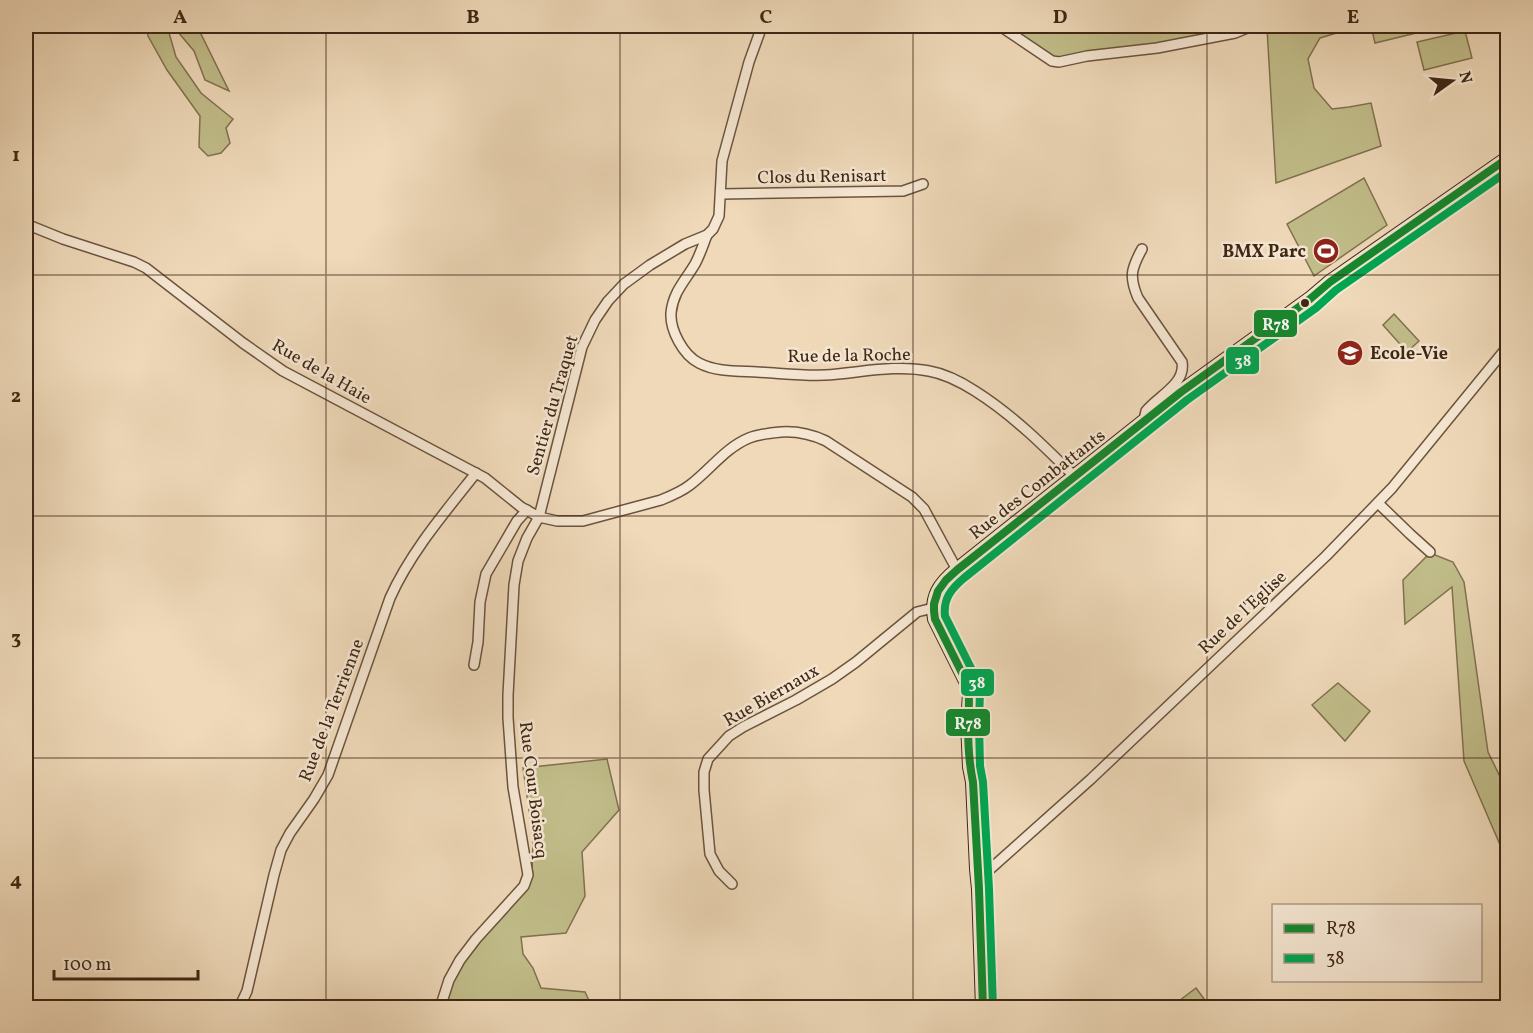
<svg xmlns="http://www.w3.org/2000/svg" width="1533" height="1033" viewBox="0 0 1533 1033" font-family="Vollkorn,serif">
<rect width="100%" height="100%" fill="#efd9b9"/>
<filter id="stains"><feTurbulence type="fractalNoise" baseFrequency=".00333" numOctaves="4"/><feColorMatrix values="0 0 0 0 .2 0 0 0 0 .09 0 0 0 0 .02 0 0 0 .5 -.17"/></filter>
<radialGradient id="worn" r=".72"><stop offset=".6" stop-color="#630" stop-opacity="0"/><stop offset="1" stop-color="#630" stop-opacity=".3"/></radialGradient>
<g fill="#c1bd8a" stroke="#80724f" stroke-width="1.5">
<polygon points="146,26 167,26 176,57 201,93 233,119 226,128 230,143 221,153 208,156 199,147 200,116 167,70 148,36"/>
<polygon points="173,26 197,26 229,91 205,80 194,51"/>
<polygon points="1001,26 1240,26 1236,31 1094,56 1047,61"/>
<polygon points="1269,26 1360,26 1320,38 1308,59 1314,88 1332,109 1349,107 1371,103 1381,146 1276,183 1267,28"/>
<polygon points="1371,26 1445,26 1375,43"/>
<polygon points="1465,31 1472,58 1424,70 1417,42"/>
<polygon points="1364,178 1387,225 1314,276 1287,224"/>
<polygon points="1394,314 1419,341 1407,352 1383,325"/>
<polygon points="1430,553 1453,562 1464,582 1488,752 1507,791 1507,861 1464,761 1452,587 1405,624 1403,580"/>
<polygon points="1338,683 1370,711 1345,741 1312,705"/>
<polygon points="607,759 619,810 582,852 585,896 566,933 521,937 523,954 533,968 541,988 585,992 592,1007 441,1008 448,985 477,937 532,874 533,838 523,768"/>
<polygon points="1196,988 1210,1007 1171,1007"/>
</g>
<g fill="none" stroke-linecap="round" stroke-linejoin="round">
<defs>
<g id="street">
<polyline points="1000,26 1052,61 1059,62 1087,56 1157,48 1235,33 1252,26"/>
<polyline points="721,194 903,191 923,184"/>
<path d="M 26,224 L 63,239 L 134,262 L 146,268 L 243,343 L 283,371 L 485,478 L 521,507 L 539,517 L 557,521 L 583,521 L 661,500 C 671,496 681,492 690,485 C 710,470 725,448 749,438 C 759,434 770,433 781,432 C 797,431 811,434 826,441 L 912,497 L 924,509 L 957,570"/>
<path d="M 707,235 C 703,245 700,255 695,264 C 685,281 673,292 671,313 C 670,330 683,355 699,363 C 716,372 737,371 757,372 C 779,373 802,376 825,375 C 859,373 895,364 929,371 C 946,374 961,382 975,391 C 1013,415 1044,446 1075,477"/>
<path d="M 1142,249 C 1131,269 1129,277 1138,298 L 1182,362 C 1186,384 1158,396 1146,411 L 1145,415 L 1148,419"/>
<polyline points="1378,503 1410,534 1430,552"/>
<polyline points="474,665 478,642 480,602 486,574 517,521 527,510"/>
<polyline points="978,880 1091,779 1326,556 1392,488 1508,346"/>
<polyline points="732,884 719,871 710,854 704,790 704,772 708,759 729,736 743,727 796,700 832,679 856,662 917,612 933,608"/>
<path d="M 239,1008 L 247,991 L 274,875 L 281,850 L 290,833 L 314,799 L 328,775 L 390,598 C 410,553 445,512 476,473"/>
<polyline points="440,1008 449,980 460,960 476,939 524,886 528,875 513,787 508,718 508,695 514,585 518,561 527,538 539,517 582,347 595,320 608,301 624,284 650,265 685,244 707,235 713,229 719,216 722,161 749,62 762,26"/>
</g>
<path id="secondary" d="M 983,1008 L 979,889 L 977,869 L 973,782 L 970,767 L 968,724 L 970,694 L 967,683 L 935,619 C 931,596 940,584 957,570 L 1181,392 L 1310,299 L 1330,282 L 1508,158"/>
</defs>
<use href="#street" stroke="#6b543d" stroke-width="12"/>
<use href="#secondary" stroke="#3f2714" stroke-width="16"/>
<use href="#street" stroke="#f5e6d2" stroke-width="9"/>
<use href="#secondary" stroke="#f5e6d2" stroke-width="14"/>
<defs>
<path id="bus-1" d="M 983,1008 L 979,889 L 973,782 C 969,763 968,744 968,725 C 968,711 971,697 967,683 L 935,619 L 934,611 L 934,604 L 938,591 L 946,580 L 957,570 L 1181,392 L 1310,299 L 1330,282 L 1508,158"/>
<path id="bus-2" d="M 993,1008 L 989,889 L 983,782 L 980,766 L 979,724 L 980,691 L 976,678 L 945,616 C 943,599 951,589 964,578 L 1187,400 L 1316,308 L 1336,290 L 1508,171"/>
</defs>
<use href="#bus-1" stroke="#f5e6d2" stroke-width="12"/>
<use href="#bus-2" stroke="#f5e6d2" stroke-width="12"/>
<use href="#bus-1" stroke="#15882e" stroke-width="8"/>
<use href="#bus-2" stroke="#00a651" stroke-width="8"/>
</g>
<path fill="none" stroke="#3f2714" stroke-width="1.5" stroke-opacity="0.55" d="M 326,26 L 326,1008M 620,26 L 620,1008M 913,26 L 913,1008M 1207,26 L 1207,1008M 26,275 L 1508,275M 26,516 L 1508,516M 26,758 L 1508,758"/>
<defs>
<symbol id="stadium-disc" viewBox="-11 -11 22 22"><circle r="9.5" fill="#8f2418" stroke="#f5e6d2"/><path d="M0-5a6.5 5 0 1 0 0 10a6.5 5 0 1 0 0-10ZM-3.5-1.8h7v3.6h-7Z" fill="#fff"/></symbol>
<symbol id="school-disc" viewBox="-11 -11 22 22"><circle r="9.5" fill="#8f2418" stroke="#f5e6d2"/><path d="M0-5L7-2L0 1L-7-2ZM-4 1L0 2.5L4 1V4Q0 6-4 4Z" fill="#fff"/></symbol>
</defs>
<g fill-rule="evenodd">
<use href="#stadium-disc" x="1311" y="236" width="30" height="30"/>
<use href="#school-disc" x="1335" y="338" width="30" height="30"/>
</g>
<circle fill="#3f2714" stroke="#f5e6d2" stroke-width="2" cx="1305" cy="303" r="5"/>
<g text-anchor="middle" stroke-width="5" stroke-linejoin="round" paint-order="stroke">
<g font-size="18" fill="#3f2714" stroke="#f5e6d2">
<text transform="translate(822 176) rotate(-1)" y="6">Clos du Renisart</text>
<text transform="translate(849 355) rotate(-1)" y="6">Rue de la Roche</text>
<text transform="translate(322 371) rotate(30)" y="6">Rue de la Haie</text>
<text transform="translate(552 405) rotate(-74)" y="6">Sentier du Traquet</text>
<text transform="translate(1037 484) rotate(-38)" y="6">Rue des Combattants</text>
<text transform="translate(1242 612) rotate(-43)" y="6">Rue de l'Eglise</text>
<text transform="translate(771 695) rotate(-30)" y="6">Rue Biernaux</text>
<text transform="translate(331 710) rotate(-69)" y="6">Rue de la Terrienne</text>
<text transform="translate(534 790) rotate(83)" y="6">Rue Cour Boisacq</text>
</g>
<g font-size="18" font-weight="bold" fill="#3f2714" stroke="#f5e6d2" text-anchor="end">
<text x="1306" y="257">BMX Parc</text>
<text x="1370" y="359" text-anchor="start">Ecole-Vie</text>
</g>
</g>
<g stroke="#f5e6d2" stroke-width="2">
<rect x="1253" y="309" width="45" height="29" rx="6" fill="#15882e"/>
<rect x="1225" y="346" width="35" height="29" rx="6" fill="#00a651"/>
<rect x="960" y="668" width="35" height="29" rx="6" fill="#00a651"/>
<rect x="945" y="708" width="46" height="29" rx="6" fill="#15882e"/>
</g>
<g font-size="16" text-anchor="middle" font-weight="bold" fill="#fff">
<text x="1276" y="330">R78</text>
<text x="1243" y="366">38</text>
<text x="977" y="688">38</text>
<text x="968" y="729">R78</text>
</g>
<rect width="1533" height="1033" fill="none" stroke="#efd9b9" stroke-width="66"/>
<rect x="1272" y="904" width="210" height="78" fill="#f5e6d2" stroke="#ac9a86" stroke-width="1.5"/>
<rect x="1284" y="924" width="30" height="9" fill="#15882e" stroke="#ac9a86" stroke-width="1.5"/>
<text x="1326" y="934" font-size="18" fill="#3f2714">R78</text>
<rect x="1284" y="954" width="30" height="9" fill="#00a651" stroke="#ac9a86" stroke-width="1.5"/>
<text x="1326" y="964" font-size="18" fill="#3f2714">38</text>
<g transform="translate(1452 81) rotate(75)" stroke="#f5e6d2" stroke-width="4.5" paint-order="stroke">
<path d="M0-4.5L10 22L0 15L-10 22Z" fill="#3f2714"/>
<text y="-9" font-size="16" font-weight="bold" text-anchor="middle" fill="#3f2714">N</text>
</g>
<path d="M54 970v9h144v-9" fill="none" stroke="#3f2714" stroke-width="3"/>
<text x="63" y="970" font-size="18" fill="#3f2714" stroke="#f5e6d2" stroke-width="4.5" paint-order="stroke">100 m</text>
<rect x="33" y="33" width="1467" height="967" fill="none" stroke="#3f2714" stroke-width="2"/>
<g font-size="20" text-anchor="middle" font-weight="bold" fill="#3f2714">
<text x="180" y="23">A</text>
<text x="473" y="23">B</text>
<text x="766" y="23">C</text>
<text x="1060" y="23">D</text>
<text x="1353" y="23">E</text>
<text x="16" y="161">1</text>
<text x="16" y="402">2</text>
<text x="16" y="644">3</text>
<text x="16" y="886">4</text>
</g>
<rect width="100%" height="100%" filter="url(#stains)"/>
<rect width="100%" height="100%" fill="url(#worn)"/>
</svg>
